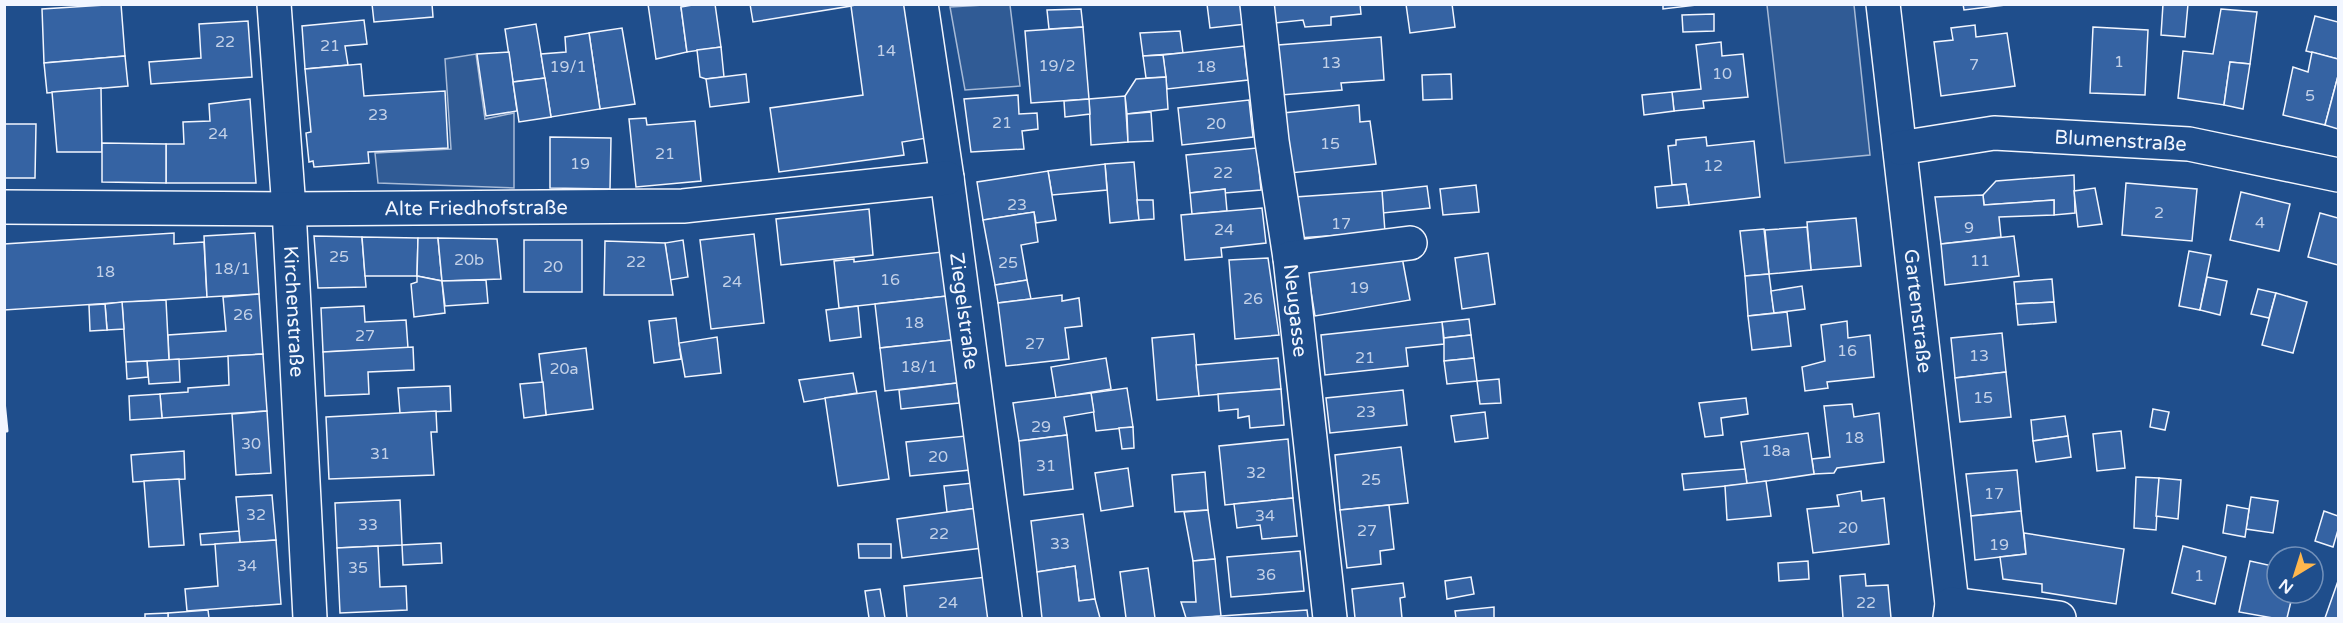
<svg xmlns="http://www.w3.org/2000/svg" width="2343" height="623" viewBox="0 0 2343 623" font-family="'Varela Round',sans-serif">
<rect width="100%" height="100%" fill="#1f4e8c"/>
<g fill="#305b95" stroke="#a8bbd7" stroke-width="1.5">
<polygon points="984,5 1010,5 1020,86 965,90 950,7"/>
<polygon points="1767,5 1854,5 1870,155 1785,163"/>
<polygon points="476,54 485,119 514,113 514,188 378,183 375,153 451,149 445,59"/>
</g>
<g fill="#3563a3" stroke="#f2f6ff" stroke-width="1.5">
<polygon points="121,4 125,56 44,63 42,9"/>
<polygon points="372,4 432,4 433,17 374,22"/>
<polygon points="648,4 698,4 681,7 687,52 656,59"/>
<polygon points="698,4 715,4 721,47 687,52 681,7"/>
<polygon points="750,4 851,4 851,6 753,22"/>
<polygon points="859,4 908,4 927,138 902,142 904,155 779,172 770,108 863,95 851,6"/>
<polygon points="1207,4 1243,4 1246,24 1210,28"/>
<polygon points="1273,4 1360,4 1361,14 1331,17 1331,25 1305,27 1303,20 1275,23"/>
<polygon points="1406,4 1452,4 1455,27 1410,33"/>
<polygon points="1663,4 1705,4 1663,9"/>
<polygon points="1963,4 2005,4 2005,5 1964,10"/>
<polygon points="2163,4 2188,4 2185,37 2161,35"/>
<polygon points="1081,9 1083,27 1049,29 1047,10"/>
<polygon points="2221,9 2257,12 2250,64 2230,62 2224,105 2178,98 2183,51 2213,54"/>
<polygon points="1714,14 1714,31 1683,32 1682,15"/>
<polygon points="2315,16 2338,22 2338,59 2306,51"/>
<polygon points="364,20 367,44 345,46 348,65 305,69 302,26"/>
<polygon points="248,21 252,77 151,84 149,62 201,58 199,24"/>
<polygon points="536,24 545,78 513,82 505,29"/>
<polygon points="1975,25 1976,37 2007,33 2015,86 1941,96 1934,42 1953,40 1951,28"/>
<polygon points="1083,27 1089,99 1031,103 1025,31"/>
<polygon points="2093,27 2148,30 2145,95 2090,93"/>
<polygon points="622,28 635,104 600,109 589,33"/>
<polygon points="1180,31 1183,53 1143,56 1140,33"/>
<polygon points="589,33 600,109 551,117 541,54 566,52 565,37"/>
<polygon points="1381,37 1384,80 1341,83 1342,90 1281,95 1278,45"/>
<polygon points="1721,42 1722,56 1743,54 1748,97 1703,101 1704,108 1674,111 1672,92 1701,89 1696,45"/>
<polygon points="1244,46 1248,80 1167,89 1163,55"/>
<polygon points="721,47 724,77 706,79 700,77 697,50"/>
<polygon points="509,52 517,111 486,116 477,54"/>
<polygon points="2312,52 2338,59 2338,76 2325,125 2283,115 2293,67 2308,72"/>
<polygon points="1163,55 1166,77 1146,78 1143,56"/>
<polygon points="125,56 128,86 47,93 44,63"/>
<polygon points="2230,62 2250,64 2243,109 2224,105"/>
<polygon points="361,64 364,96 445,91 448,148 368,152 369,163 314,167 313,161 309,162 306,133 311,132 305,69"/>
<polygon points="746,74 749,102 710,107 706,79"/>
<polygon points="1451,74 1452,99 1423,100 1422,75"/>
<polygon points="2338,76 2338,129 2325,125"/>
<polygon points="1166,77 1168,109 1127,114 1125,96 1136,79"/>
<polygon points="545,78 551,117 519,122 513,82"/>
<polygon points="101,88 102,152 57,152 52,92"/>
<polygon points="1672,92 1674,111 1644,115 1642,95"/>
<polygon points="1018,95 1019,114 1037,113 1038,129 1022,131 1024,149 971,152 964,99"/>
<polygon points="1125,96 1128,142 1091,145 1089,99"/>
<polygon points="250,99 256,183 166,183 166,144 184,144 183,122 210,121 209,104"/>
<polygon points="1089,99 1090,114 1065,117 1064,101"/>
<polygon points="1249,100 1253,137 1182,145 1178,108"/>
<polygon points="1359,105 1360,122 1370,121 1376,164 1290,173 1283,113"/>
<polygon points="1151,112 1153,141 1128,142 1127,114"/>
<polygon points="646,118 647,125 695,121 701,181 636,187 629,119"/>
<polygon points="4,124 36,124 35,178 4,178"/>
<polygon points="550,137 611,138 610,189 550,188"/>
<polygon points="1706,137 1707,146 1754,141 1760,197 1689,205 1686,184 1672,185 1668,146 1676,145 1676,140"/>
<polygon points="102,143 166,144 166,183 102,182"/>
<polygon points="1257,148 1261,190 1225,193 1225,189 1190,193 1186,155"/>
<polygon points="1134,162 1139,220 1110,223 1105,164"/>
<polygon points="1105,164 1107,190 1052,195 1048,171"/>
<polygon points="1048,171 1056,220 1036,223 1034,212 983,220 977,182"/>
<polygon points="2074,175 2075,213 2054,215 2054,200 1984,205 1983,195 1996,181"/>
<polygon points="2126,183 2197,189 2192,241 2122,235"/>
<polygon points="1686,184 1689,205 1657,208 1655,187"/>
<polygon points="1476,185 1479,212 1443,215 1440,189"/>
<polygon points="1427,186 1430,208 1383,213 1382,191"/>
<polygon points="2095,188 2102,224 2078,227 2074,191"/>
<polygon points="1225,189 1227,211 1192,214 1190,193"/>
<polygon points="1382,191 1385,232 1298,238 1295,197"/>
<polygon points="2241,192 2290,204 2279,251 2230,240"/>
<polygon points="1983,195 1984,205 2054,200 2054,215 1999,217 2001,237 1941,244 1935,197"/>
<polygon points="1137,200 1153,200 1154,219 1139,220"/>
<polygon points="1262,208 1266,243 1221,248 1222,257 1185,260 1181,215"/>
<polygon points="869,209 873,255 781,265 776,219"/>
<polygon points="1034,212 1038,242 1021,245 1027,280 995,285 983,220"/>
<polygon points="2320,213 2338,218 2338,265 2308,257"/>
<polygon points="1856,218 1861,266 1811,270 1807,222"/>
<polygon points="1807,227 1811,270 1769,274 1765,230"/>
<polygon points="1764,229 1769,274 1745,276 1740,231"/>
<polygon points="174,233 174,244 204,242 207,297 4,310 4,244"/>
<polygon points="255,233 259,294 207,297 204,236"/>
<polygon points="754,234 764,323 711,329 700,240"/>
<polygon points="314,236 362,237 366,287 318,288"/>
<polygon points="2014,236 2019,276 1945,285 1941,244"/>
<polygon points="362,237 418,238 417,276 365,276"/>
<polygon points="418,238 438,238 442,281 417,276"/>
<polygon points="438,238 497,239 501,279 442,281"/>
<rect x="524" y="240" width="58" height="52"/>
<polygon points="683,240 688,277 670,280 665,243"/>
<polygon points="605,241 665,243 673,295 604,295"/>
<polygon points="2189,251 2211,255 2200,310 2179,306"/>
<polygon points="942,252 947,296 839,308 834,261 854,259 854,262"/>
<polygon points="1488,253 1495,304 1462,309 1455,258"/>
<polygon points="1402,257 1410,300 1315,316 1308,273"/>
<polygon points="1268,258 1279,335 1235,339 1229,260"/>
<polygon points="1769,274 1774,313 1748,316 1745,276"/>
<polygon points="417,276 442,281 445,313 414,317 411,284 417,282"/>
<polygon points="2207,277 2227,281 2220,315 2200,310"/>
<polygon points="2052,279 2054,302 2016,304 2014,282"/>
<polygon points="486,280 488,303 445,306 442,281"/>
<polygon points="1027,280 1031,299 998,303 995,285"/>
<polygon points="1802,286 1805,309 1774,313 1771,291"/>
<polygon points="2258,289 2276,293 2269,318 2251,314"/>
<polygon points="2276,293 2307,302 2293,353 2262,345"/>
<polygon points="259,294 263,354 169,360 168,335 226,331 223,297"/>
<polygon points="1062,295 1062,301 1079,298 1082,326 1065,328 1069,359 1006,366 998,303"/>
<polygon points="947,296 952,340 880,348 875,304"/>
<polygon points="166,300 169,360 126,362 122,302"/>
<polygon points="122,302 124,329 107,330 105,304"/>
<polygon points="2054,302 2056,322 2018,325 2016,304"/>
<polygon points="105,304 107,330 90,331 89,305"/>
<polygon points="364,306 365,322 406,320 408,348 323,352 321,308"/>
<polygon points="858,306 861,337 830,341 826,310"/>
<polygon points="1787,312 1791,346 1752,350 1748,316"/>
<polygon points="676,318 681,359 654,363 649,321"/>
<polygon points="1469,319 1471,335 1444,338 1442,322"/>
<polygon points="1847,321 1848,338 1870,335 1874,377 1827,382 1828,388 1805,391 1802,367 1825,361 1821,325"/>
<polygon points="1442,322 1444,344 1406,348 1408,366 1325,375 1321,335"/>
<polygon points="2002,333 2006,372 1955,378 1951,338"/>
<polygon points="1194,334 1199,396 1157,400 1152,338"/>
<polygon points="1471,335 1474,358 1444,361 1444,338"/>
<polygon points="717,337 721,373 685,377 679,343"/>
<polygon points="952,340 957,383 885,391 880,348"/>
<polygon points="413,347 414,370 368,372 369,394 325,396 323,352"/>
<polygon points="586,348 593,409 546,415 539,354"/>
<polygon points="263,354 267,411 162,418 160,394 188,392 188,388 229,385 228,356"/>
<polygon points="1106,358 1111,389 1056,398 1051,367"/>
<polygon points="1278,358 1281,389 1199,396 1196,365"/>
<polygon points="1474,358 1477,381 1447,384 1444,361"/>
<polygon points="179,359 180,382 149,384 147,361"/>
<polygon points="147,361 148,377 127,379 126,362"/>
<polygon points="2006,372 2011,417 1960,422 1955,378"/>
<polygon points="853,373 857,393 804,402 799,380"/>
<polygon points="1499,379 1501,403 1480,404 1477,381"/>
<polygon points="543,382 546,415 524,418 520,384"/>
<polygon points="957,383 959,403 901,409 899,390"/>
<polygon points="450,386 451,411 400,413 398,388"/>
<polygon points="1127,388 1133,427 1096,431 1091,393"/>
<polygon points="1281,389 1284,425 1250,428 1249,416 1238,418 1238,409 1219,411 1218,394"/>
<polygon points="1403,390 1407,425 1330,433 1326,398"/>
<polygon points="876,391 889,479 838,486 825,398"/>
<polygon points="1091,393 1094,412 1064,417 1067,435 1019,441 1013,403"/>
<polygon points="160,394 162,418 130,420 129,396"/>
<polygon points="1746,398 1748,414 1721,418 1723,435 1705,437 1699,403"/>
<polygon points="1852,404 1854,417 1879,413 1884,462 1837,468 1834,473 1814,474 1812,459 1830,457 1824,406"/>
<polygon points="2153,409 2169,412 2165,430 2150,427"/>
<polygon points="267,411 271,473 236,475 232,414"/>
<polygon points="436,411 437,432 431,432 434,475 329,479 326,417"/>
<polygon points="1485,412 1488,438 1455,442 1451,416"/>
<polygon points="2065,416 2068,436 2033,441 2031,420"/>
<polygon points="1133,427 1134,448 1122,449 1119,428"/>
<polygon points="2121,431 2125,468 2097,471 2093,434"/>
<polygon points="1808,433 1814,474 1747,484 1741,442"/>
<polygon points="1067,435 1073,489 1024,495 1019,441"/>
<polygon points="966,436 970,470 910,476 906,442"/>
<polygon points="2068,436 2071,457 2036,462 2033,441"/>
<polygon points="1288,439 1293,498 1225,505 1219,446"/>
<polygon points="1401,447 1408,503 1340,510 1335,455"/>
<polygon points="184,451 185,479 133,482 131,455"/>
<polygon points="1128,468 1133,506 1101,511 1095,473"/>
<polygon points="1745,469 1747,484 1684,490 1682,474"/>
<polygon points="2017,470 2021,511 1971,516 1966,474"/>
<polygon points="1205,472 1208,510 1175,512 1172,475"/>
<polygon points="2136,477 2159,478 2156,530 2134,528"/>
<polygon points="2159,478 2181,480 2178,519 2156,516"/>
<polygon points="179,479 184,545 149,547 144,481"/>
<polygon points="1766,481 1771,516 1727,520 1725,486"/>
<polygon points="973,483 977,508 947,512 944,486"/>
<polygon points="1861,491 1862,501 1884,498 1889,544 1813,553 1807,509 1839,506 1837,495"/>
<polygon points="272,495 276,540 240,543 236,497"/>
<polygon points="2251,497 2278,501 2273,533 2246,529"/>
<polygon points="1293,498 1297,536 1262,539 1260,525 1237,528 1234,504"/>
<polygon points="400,500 402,545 337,548 335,503"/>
<polygon points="1389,505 1394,549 1380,551 1381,564 1347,568 1340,510"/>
<polygon points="2227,505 2249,509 2245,537 2223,533"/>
<polygon points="977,508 982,548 902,558 897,519"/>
<polygon points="1208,510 1215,559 1193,561 1184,512"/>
<polygon points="2021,511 2026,554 1975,560 1971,516"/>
<polygon points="2324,511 2338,516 2338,530 2333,547 2315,541"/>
<polygon points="1083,514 1095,599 1079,601 1075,566 1037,572 1031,521"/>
<polygon points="239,531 240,543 201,545 200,534"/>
<polygon points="2024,533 2124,549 2116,604 2042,592 2042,584 2003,579 2000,557 2026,554"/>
<polygon points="276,540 281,604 187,611 185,589 218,586 215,544"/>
<polygon points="441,543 442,563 403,565 402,545"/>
<polygon points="858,544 891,544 891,558 859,558"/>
<polygon points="378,546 380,587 406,586 407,610 340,613 337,548"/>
<polygon points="2183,546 2226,557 2215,604 2172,593"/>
<polygon points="1300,551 1304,591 1231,597 1227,557"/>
<polygon points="1215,559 1221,616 1186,618 1181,602 1196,602 1193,561"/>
<polygon points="1808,561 1809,579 1779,581 1778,563"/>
<polygon points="2250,561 2277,567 2277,593 2293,593 2287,618 2273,618 2239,612"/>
<polygon points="1075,566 1079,601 1095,599 1100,618 1042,618 1037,572"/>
<polygon points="1148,568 1155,618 1126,618 1120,572"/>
<polygon points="1865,574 1866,586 1888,585 1891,618 1843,618 1840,576"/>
<polygon points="987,577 992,618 907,618 904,586"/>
<polygon points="1471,577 1474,594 1447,599 1445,581"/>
<polygon points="2338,581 2338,618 2325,618"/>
<polygon points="1403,583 1405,597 1400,598 1402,618 1407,618 1355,618 1352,589"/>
<polygon points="880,589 885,618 869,618 865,591"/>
<polygon points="1494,607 1494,618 1456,618 1455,611"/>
<polygon points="208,610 209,618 168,618 168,613"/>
<polygon points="1307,610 1308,618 1198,618 1221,616"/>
<polygon points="168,613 168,618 145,618 145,614"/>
</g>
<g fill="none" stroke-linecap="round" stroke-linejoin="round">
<defs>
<g id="street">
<path id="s1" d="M 274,4 L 289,209 L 310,618"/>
<path id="s2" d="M 921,4 L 947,178 L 1005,618"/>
<path id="s3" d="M 1257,4 L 1272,141 L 1290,258 L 1330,618"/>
<path id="s4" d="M 1883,4 L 1952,604 L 1950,618"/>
<path id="s5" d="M 1900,148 L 1994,133 L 2189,144 L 2338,175"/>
<path id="s6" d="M 4,207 L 289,209 L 683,206 L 947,178"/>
<polyline points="1290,258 1410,243"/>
<polyline points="1952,604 2059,618"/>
</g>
</defs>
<use href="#street" stroke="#f2f6ff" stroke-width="36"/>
<use href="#street" stroke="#1f4e8c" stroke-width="33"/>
<polyline stroke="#f2f6ff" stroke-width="3" points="4,401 7,431 4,431"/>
</g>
<g text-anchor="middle" stroke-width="4.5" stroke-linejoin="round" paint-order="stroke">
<g font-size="16" fill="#c3d1e8">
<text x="225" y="47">22</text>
<text x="330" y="51">21</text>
<text x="886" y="56">14</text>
<text x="2119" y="67">1</text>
<text x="1331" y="68">13</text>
<text x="1974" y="70">7</text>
<text x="1057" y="71">19/2</text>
<text x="568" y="72">19/1</text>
<text x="1206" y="72">18</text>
<text x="1722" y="79">10</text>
<text x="2310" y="101">5</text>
<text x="378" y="120">23</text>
<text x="1002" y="128">21</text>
<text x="1216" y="129">20</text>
<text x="218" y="139">24</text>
<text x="1330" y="149">15</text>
<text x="665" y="159">21</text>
<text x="580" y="169">19</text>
<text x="1713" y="171">12</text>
<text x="1223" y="178">22</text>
<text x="1017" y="210">23</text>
<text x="2159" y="218">2</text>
<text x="2260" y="228">4</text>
<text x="1341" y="229">17</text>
<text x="1969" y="233">9</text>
<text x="1224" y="235">24</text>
<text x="339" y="262">25</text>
<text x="469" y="265">20b</text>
<text x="1980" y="266">11</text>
<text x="636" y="267">22</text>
<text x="1008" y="268">25</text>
<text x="553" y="272">20</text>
<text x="232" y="274">18/1</text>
<text x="105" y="277">18</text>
<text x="890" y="285">16</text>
<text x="732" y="287">24</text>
<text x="1359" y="293">19</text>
<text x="1253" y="304">26</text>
<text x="243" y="320">26</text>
<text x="914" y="328">18</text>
<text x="365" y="341">27</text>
<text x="1035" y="349">27</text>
<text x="1847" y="356">16</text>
<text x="1979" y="361">13</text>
<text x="1365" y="363">21</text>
<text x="919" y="372">18/1</text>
<text x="564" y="374">20a</text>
<text x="1983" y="403">15</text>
<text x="1366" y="417">23</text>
<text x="1041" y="432">29</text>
<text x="1854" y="443">18</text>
<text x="251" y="449">30</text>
<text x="1776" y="456">18a</text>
<text x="380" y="459">31</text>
<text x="938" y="462">20</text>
<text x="1046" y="471">31</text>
<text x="1256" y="478">32</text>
<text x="1371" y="485">25</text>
<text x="1994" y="499">17</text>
<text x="256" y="520">32</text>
<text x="1265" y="521">34</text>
<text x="368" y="530">33</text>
<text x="1848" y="533">20</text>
<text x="1367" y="536">27</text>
<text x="939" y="539">22</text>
<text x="1060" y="549">33</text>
<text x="1999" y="550">19</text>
<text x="247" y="571">34</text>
<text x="358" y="573">35</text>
<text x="1266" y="580">36</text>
<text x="2199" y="581">1</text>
<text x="948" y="608">24</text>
<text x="1866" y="608">22</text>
</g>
<g font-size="20" fill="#f2f6ff" stroke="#1f4e8c">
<text dy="7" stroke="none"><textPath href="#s5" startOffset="222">Blumenstraße</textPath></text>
<text dy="7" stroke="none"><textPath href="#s6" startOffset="472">Alte Friedhofstraße</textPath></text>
<text dy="7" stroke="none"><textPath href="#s1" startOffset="308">Kirchenstraße</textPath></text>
<text dy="7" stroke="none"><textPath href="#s2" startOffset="310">Ziegelstraße</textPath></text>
<text dy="7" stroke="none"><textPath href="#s3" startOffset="309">Neugasse</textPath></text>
<text dy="7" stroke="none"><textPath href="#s4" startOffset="309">Gartenstraße</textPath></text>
</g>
</g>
<rect width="2343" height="623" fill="none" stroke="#f2f6ff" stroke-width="12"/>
<g transform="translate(2295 575) rotate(218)"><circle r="28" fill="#1f4e8c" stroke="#7391ba" stroke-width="1.5"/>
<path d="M0-4.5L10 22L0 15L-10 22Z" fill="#ffb74d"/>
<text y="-9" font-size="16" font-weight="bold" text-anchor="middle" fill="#f2f6ff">N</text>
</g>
</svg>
